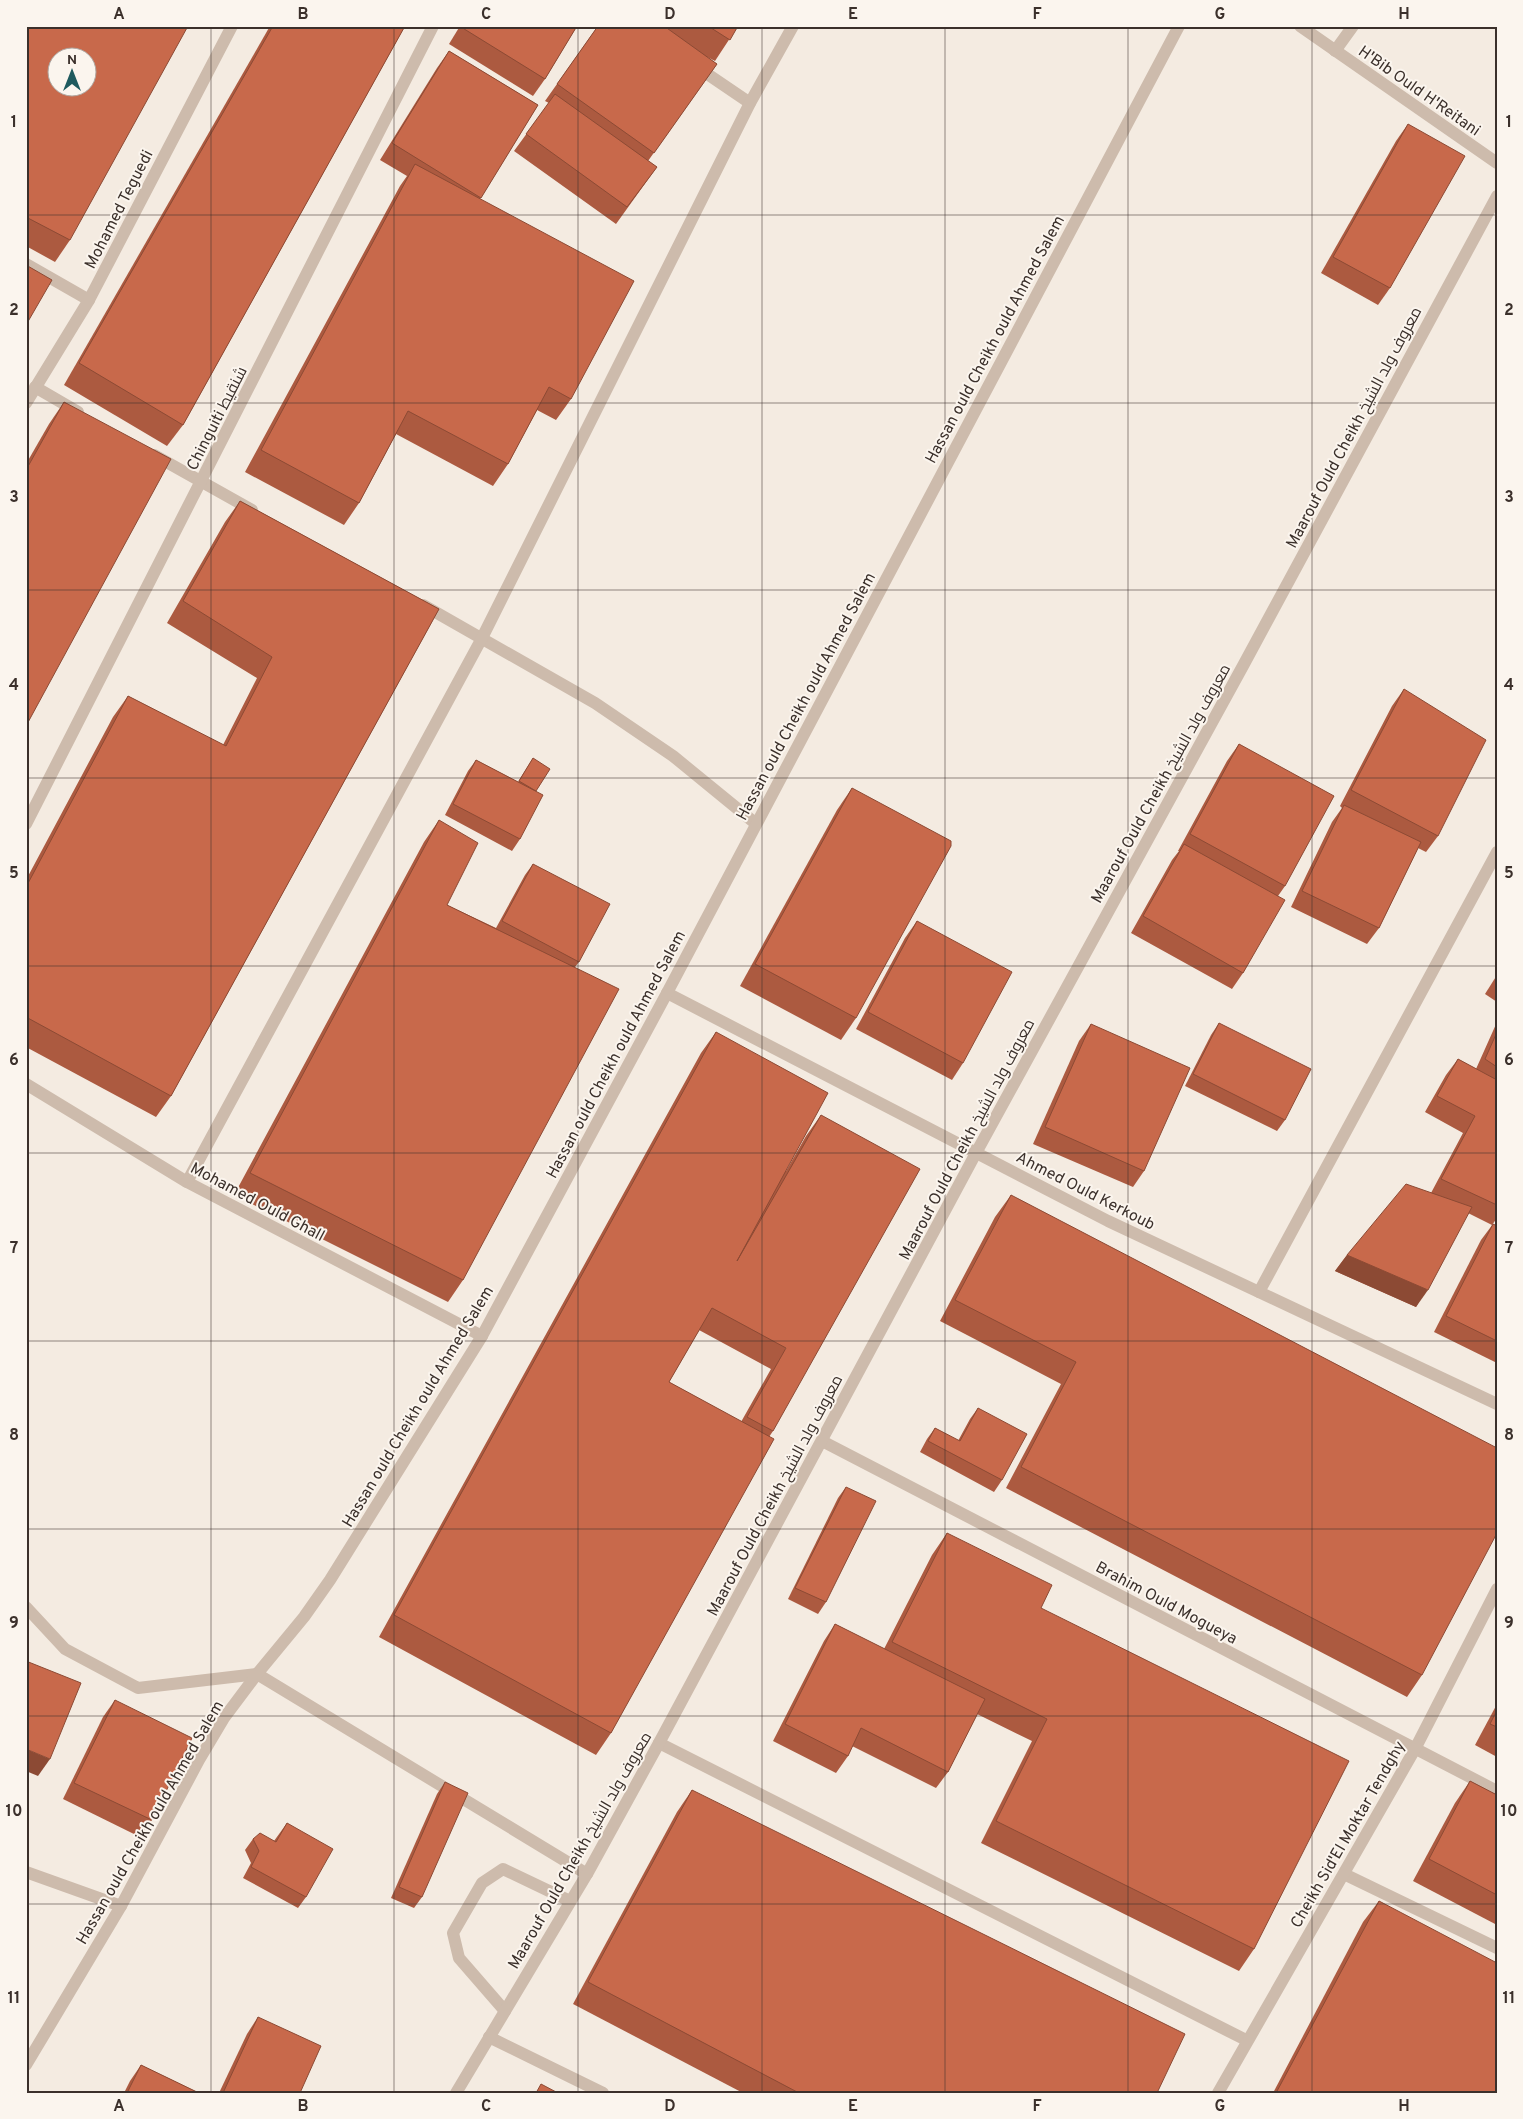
<svg xmlns="http://www.w3.org/2000/svg" width="1523" height="2119" viewBox="0 0 1523 2119" font-family="Overpass,Cairo,sans-serif">
<rect width="100%" height="100%" fill="#f4ebe1"/>
<g fill="none" stroke-linecap="round" stroke-linejoin="round">
<g stroke="#cdbbac" stroke-width="12">
<polyline points="1300,26 1497,163"/>
<polyline points="1335,51 1353,26"/>
<polyline points="697,67 750,103"/>
<polyline points="26,264 89,300"/>
<polyline points="35,387 78,412"/>
<polyline points="26,403 89,300 232,26"/>
<polyline points="154,455 252,510"/>
<polyline points="423,605 595,703 673,756 755,823"/>
<polyline points="26,824 433,26"/>
<polyline points="667,993 1108,1221 1497,1404"/>
<polyline points="26,1084 187,1182 482,1336"/>
<polyline points="187,1182 482,638 750,103 793,26"/>
<polyline points="1259,1292 1497,852"/>
<polyline points="822,1441 1497,1791"/>
<polyline points="26,1607 65,1649 138,1688 257,1674 587,1874"/>
<polyline points="659,1743 1246,2040"/>
<polyline points="26,1872 121,1906"/>
<polyline points="1344,1874 1497,1948"/>
<polyline points="505,2011 459,1958 453,1933 482,1883 503,1869 570,1901"/>
<polyline points="489,2037 603,2093"/>
<polyline points="26,2065 121,1906 199,1760 224,1718 257,1674 304,1617 330,1580 482,1336 667,993 1179,26"/>
<polyline points="456,2093 587,1874 659,1743 976,1153 1244,664 1497,196"/>
<polyline points="1218,2093 1415,1749 1497,1589"/>
</g>
</g>
<g fill="#ac5a40" fill-rule="evenodd">
<polygon points="26,26 70,240 55,262 26,246"/>
<polygon points="270,26 405,26 183,425 167,446 64,385"/>
<polygon points="460,26 577,26 545,79 533,96 449,44"/>
<polygon points="598,26 738,26 715,61 707,57 717,64 648,161 657,167 616,224 514,151 549,103 545,101"/>
<polygon points="449,51 538,105 480,199 571,399 556,420 537,410 508,464 493,486 396,434 359,503 344,525 245,472 400,186 407,176 380,160 437,68"/>
<polygon points="1408,124 1390,288 1378,305 1321,273 1396,141"/>
<polygon points="64,402 26,726 26,464 49,424"/>
<polygon points="240,501 439,609 171,1096 156,1117 26,1047 26,880 113,717 128,696 223,745 257,678 167,623 225,522"/>
<polygon points="1404,689 1438,836 1426,852 1418,848 1379,928 1367,944 1291,907 1332,822 1342,808 1340,806 1392,706"/>
<polygon points="1239,744 1285,886 1278,896 1243,973 1232,989 1131,933 1172,860 1179,851 1178,851 1227,761"/>
<polygon points="533,758 536,791 520,839 512,851 445,815 468,771 476,760 518,782"/>
<polygon points="852,788 856,1018 841,1040 740,986 837,810"/>
<polygon points="439,820 447,905 496,928 525,875 533,864 579,962 575,967 463,1280 448,1302 234,1195 424,842"/>
<polygon points="917,921 963,1063 952,1080 856,1029 905,938"/>
<polygon points="1497,975 1497,1002 1485,994"/>
<polygon points="1497,1022 1497,1218 1492,1225 1468,1213 1416,1307 1335,1271 1347,1255 1431,1193 1463,1133 1425,1112 1446,1075 1458,1059 1476,1069"/>
<polygon points="1219,1023 1285,1120 1277,1131 1185,1086 1211,1035"/>
<polygon points="1091,1024 1144,1171 1133,1187 1033,1144 1079,1041"/>
<path d="M 716,1032 L 786,1171 L 806,1136 L 821,1115 L 773,1431 L 769,1437 L 611,1733 L 596,1755 L 379,1637 L 701,1053 ZM 699,1330 L 771,1369 L 741,1422 L 669,1382 Z"/>
<polygon points="1011,1195 1422,1675 1407,1697 1006,1488 1061,1384 940,1321 995,1217"/>
<polygon points="1493,1224 1497,1226 1497,1363 1434,1332 1481,1240"/>
<polygon points="978,1408 1002,1480 994,1492 920,1452 927,1439 935,1428 958,1441 970,1419"/>
<polygon points="846,1487 826,1602 818,1614 788,1599 838,1498"/>
<polygon points="947,1533 1041,1608 1254,1949 1239,1971 981,1843 1032,1741 977,1714 948,1772 936,1788 852,1746 848,1756 836,1773 773,1741 824,1641 835,1624 884,1649 932,1555"/>
<polygon points="115,1700 152,1820 140,1837 63,1799 103,1717"/>
<polygon points="1497,1704 1497,1757 1475,1745"/>
<polygon points="1470,1781 1497,1795 1497,1925 1413,1881 1455,1803"/>
<polygon points="445,1782 422,1897 414,1908 391,1898 437,1794"/>
<polygon points="692,1790 1157,2093 743,2093 573,2004 677,1812"/>
<polygon points="287,1823 306,1897 298,1908 243,1878 251,1863 245,1850 253,1839 274,1841"/>
<polygon points="1379,1901 1497,2093 1273,2093 1363,1922"/>
<polygon points="258,2017 300,2093 219,2093 247,2034"/>
<polygon points="141,2065 199,2093 124,2093 130,2081"/>
</g>
<g fill="#8c4a34">
<polygon points="1347,1255 1428,1290 1416,1307 1335,1271"/>
<polygon points="26,1749 50,1759 38,1776 26,1771"/>
</g>
<g fill="#c8694b" stroke="#8c4a34" fill-rule="evenodd">
<path d="M 26,26 L 188,26 L 70,240 L 26,217 ZM 58,58 L 88,58 L 88,88 L 58,88 Z"/>
<polygon points="273,26 405,26 183,425 79,363"/>
<polygon points="461,26 577,26 545,79 461,27"/>
<polygon points="598,26 664,26 717,64 654,153 557,84"/>
<polygon points="708,26 738,26 730,40"/>
<polygon points="449,51 538,105 481,198 392,143"/>
<polygon points="555,94 657,167 627,207 526,134"/>
<polygon points="1408,124 1465,156 1390,288 1333,257"/>
<polygon points="415,164 634,281 571,399 549,387 508,464 408,411 359,503 261,450"/>
<polygon points="26,265 52,280 26,325"/>
<polygon points="64,402 171,459 26,726 26,470"/>
<polygon points="240,501 439,609 171,1096 26,1017 26,887 128,696 226,746 272,657 183,601"/>
<polygon points="1404,689 1486,740 1438,836 1351,790"/>
<polygon points="1239,744 1334,796 1285,886 1190,834"/>
<polygon points="533,758 550,769 536,791 519,781"/>
<polygon points="476,760 543,795 520,839 453,804"/>
<polygon points="852,788 951,841 951,846 856,1018 755,964"/>
<polygon points="1344,805 1421,842 1379,928 1302,891"/>
<polygon points="439,820 478,843 447,905 619,989 463,1280 250,1173"/>
<polygon points="1184,844 1285,900 1243,973 1143,916"/>
<polygon points="533,864 610,904 579,962 502,921"/>
<polygon points="917,921 1012,972 963,1063 868,1012"/>
<polygon points="1219,1023 1311,1069 1285,1120 1193,1074"/>
<polygon points="1091,1024 1190,1068 1144,1171 1045,1127"/>
<polygon points="716,1032 828,1093 737,1261 821,1115 920,1169 773,1431 747,1417 786,1348 712,1308 669,1382 774,1439 611,1733 394,1615"/>
<polygon points="1497,1032 1497,1067 1485,1059"/>
<polygon points="1458,1059 1497,1080 1497,1205 1441,1179 1475,1116 1437,1096"/>
<polygon points="1406,1184 1472,1207 1428,1290 1347,1255"/>
<polygon points="1011,1195 1497,1448 1497,1533 1422,1675 1021,1467 1076,1362 955,1300"/>
<polygon points="1493,1224 1497,1226 1497,1341 1446,1316"/>
<polygon points="978,1408 1027,1434 1002,1480 928,1441 935,1428 960,1441"/>
<polygon points="846,1487 876,1501 826,1602 795,1588"/>
<polygon points="947,1533 1052,1585 1041,1608 1349,1761 1254,1949 996,1821 1047,1719 892,1642"/>
<polygon points="835,1624 985,1699 948,1772 861,1728 848,1756 785,1724"/>
<polygon points="26,1661 81,1683 50,1759 26,1749"/>
<polygon points="115,1700 192,1738 152,1820 74,1783"/>
<polygon points="1497,1710 1497,1727 1490,1724"/>
<polygon points="1470,1781 1497,1795 1497,1895 1429,1859"/>
<polygon points="445,1782 468,1793 422,1897 399,1887"/>
<polygon points="692,1790 1185,2034 1157,2093 799,2093 588,1982"/>
<polygon points="287,1823 333,1849 306,1897 251,1867 259,1851 253,1839 260,1833 276,1842"/>
<polygon points="1379,1901 1497,1963 1497,2093 1276,2093"/>
<polygon points="258,2017 321,2046 300,2093 223,2093"/>
<polygon points="141,2065 199,2093 127,2093"/>
<polygon points="541,2084 558,2093 536,2093"/>
</g>
<path fill="none" stroke="#3b302b" stroke-width="1" stroke-opacity="0.55" d="M 211,26 L 211,2093M 394,26 L 394,2093M 578,26 L 578,2093M 762,26 L 762,2093M 945,26 L 945,2093M 1128,26 L 1128,2093M 1312,26 L 1312,2093M 26,215 L 1497,215M 26,403 L 1497,403M 26,590 L 1497,590M 26,778 L 1497,778M 26,966 L 1497,966M 26,1153 L 1497,1153M 26,1341 L 1497,1341M 26,1529 L 1497,1529M 26,1716 L 1497,1716M 26,1904 L 1497,1904"/>
<g text-anchor="middle" stroke-width="4" stroke-linejoin="round" paint-order="stroke">
<g font-size="16" fill="#3b302b" stroke="#fbf5ee">
<text transform="translate(1420 90) rotate(35)" y="6">H'Bib Ould H'Reitani</text>
<text transform="translate(118 209) rotate(-63)" y="6">Mohamed Teguedi</text>
<text transform="translate(994 339) rotate(-62)" y="6">Hassan ould Cheikh ould Ahmed Salem</text>
<text transform="translate(216 418) rotate(-63)" y="6">Chinguiti شنقيط</text>
<text transform="translate(1353 427) rotate(-62)" y="6">Maarouf Ould Cheikh معروف ولد الشيخ</text>
<text transform="translate(805 696) rotate(-62)" y="6">Hassan ould Cheikh ould Ahmed Salem</text>
<text transform="translate(1160 783) rotate(-61)" y="6">Maarouf Ould Cheikh معروف ولد الشيخ</text>
<text transform="translate(615 1054) rotate(-62)" y="6">Hassan ould Cheikh ould Ahmed Salem</text>
<text transform="translate(966 1139) rotate(-62)" y="6">Maarouf Ould Cheikh معروف ولد الشيخ</text>
<text transform="translate(1086 1190) rotate(27)" y="6">Ahmed Ould Kerkoub</text>
<text transform="translate(258 1201) rotate(28)" y="6">Mohamed Ould Ghall</text>
<text transform="translate(417 1406) rotate(-59)" y="6">Hassan ould Cheikh ould Ahmed Salem</text>
<text transform="translate(774 1495) rotate(-62)" y="6">Maarouf Ould Cheikh معروف ولد الشيخ</text>
<text transform="translate(1167 1602) rotate(28)" y="6">Brahim Ould Mogueya</text>
<text transform="translate(149 1822) rotate(-60)" y="6">Hassan ould Cheikh ould Ahmed Salem</text>
<text transform="translate(1347 1834) rotate(-60)" y="6">Cheikh Sid'El Moktar Tendghy</text>
<text transform="translate(579 1850) rotate(-60)" y="6">Maarouf Ould Cheikh معروف ولد الشيخ</text>
</g>
</g>
<rect width="1523" height="2119" fill="none" stroke="#fbf5ee" stroke-width="55"/>
<g transform="translate(72 72)"><circle r="24" fill="#fbf5ee" stroke="#aea6a0"/>
<path d="M0-4L9 19L0 12L-9 19Z" fill="#1f5a5e"/>
<text y="-8" font-size="14" font-weight="bold" text-anchor="middle" fill="#3b302b">N</text>
</g>
<rect x="28" y="28" width="1468" height="2064" fill="none" stroke="#3b302b" stroke-width="2"/>
<g font-size="16" text-anchor="middle" font-weight="bold" fill="#3b302b">
<text x="119" y="19">A</text>
<text x="303" y="19">B</text>
<text x="486" y="19">C</text>
<text x="670" y="19">D</text>
<text x="853" y="19">E</text>
<text x="1037" y="19">F</text>
<text x="1220" y="19">G</text>
<text x="1404" y="19">H</text>
<text x="14" y="127">1</text>
<text x="1509" y="127">1</text>
<text x="14" y="315">2</text>
<text x="1509" y="315">2</text>
<text x="14" y="502">3</text>
<text x="1509" y="502">3</text>
<text x="14" y="690">4</text>
<text x="1509" y="690">4</text>
<text x="14" y="878">5</text>
<text x="1509" y="878">5</text>
<text x="14" y="1065">6</text>
<text x="1509" y="1065">6</text>
<text x="14" y="1253">7</text>
<text x="1509" y="1253">7</text>
<text x="14" y="1440">8</text>
<text x="1509" y="1440">8</text>
<text x="14" y="1628">9</text>
<text x="1509" y="1628">9</text>
<text x="14" y="1816">10</text>
<text x="1509" y="1816">10</text>
<text x="14" y="2003">11</text>
<text x="1509" y="2003">11</text>
<text x="119" y="2111">A</text>
<text x="303" y="2111">B</text>
<text x="486" y="2111">C</text>
<text x="670" y="2111">D</text>
<text x="853" y="2111">E</text>
<text x="1037" y="2111">F</text>
<text x="1220" y="2111">G</text>
<text x="1404" y="2111">H</text>
</g>
</svg>
